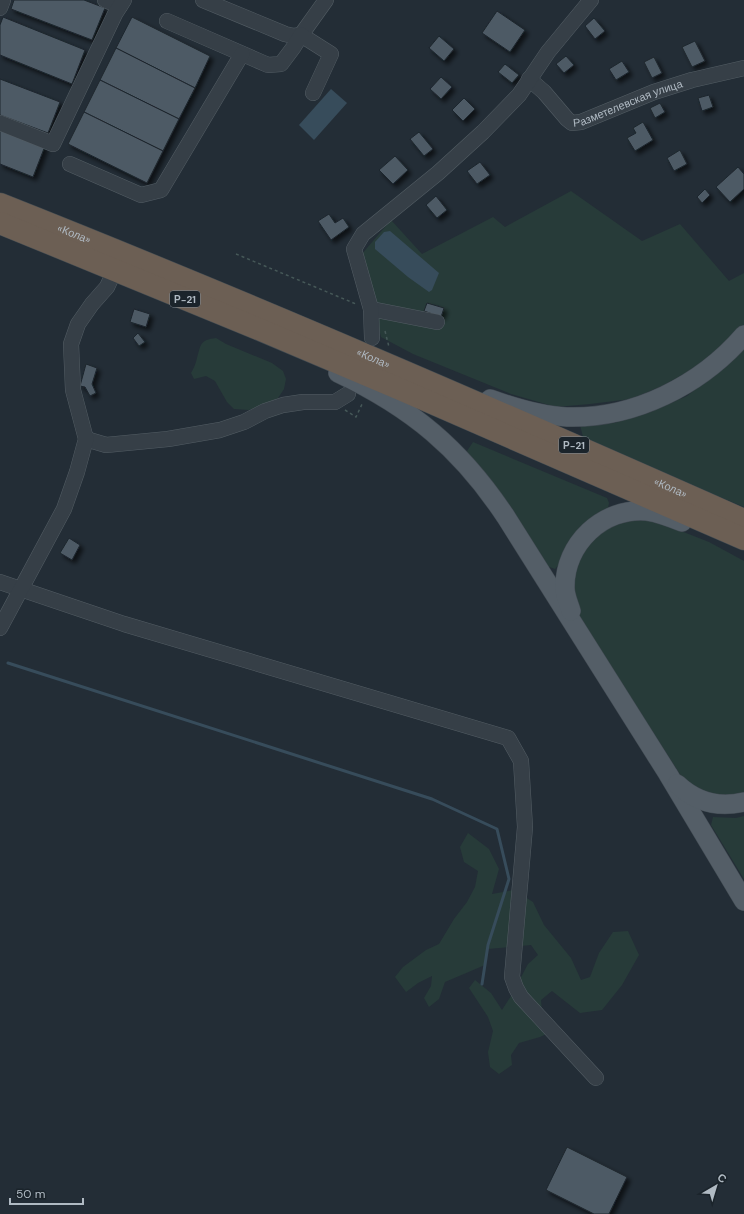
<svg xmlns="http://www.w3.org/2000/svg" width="744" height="1214" viewBox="0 0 744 1214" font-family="'DM Sans',sans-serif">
<defs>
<filter id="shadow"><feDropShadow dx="3.5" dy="3.5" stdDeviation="2" flood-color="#0009"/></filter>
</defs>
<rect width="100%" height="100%" fill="#232d36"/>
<g fill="#273b39">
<polygon points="571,191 642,241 680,224 729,281 744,273 744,328 695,368 662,386 631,399 590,404 556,407 511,394 413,354 381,337 361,255 391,220 422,254 493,217 505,227"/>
<path d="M 216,338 L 226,344 L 272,363 L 283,371 L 286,379 L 284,389 L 278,398 L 262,406 L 249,410 L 234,409 L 227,402 L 215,381 L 206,376 L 194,379 L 191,373 C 194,368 196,363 197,358 C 201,344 200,340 216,338 Z"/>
<polygon points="744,345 744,507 584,441 580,425 614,423 648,413 687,396 727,365"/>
<polygon points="473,442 607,498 609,503 608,508 555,569 544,565 467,451"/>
<polygon points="653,520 709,542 744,561 744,794 729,797 703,794 685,782 572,606 575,562 594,535 621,521"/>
<polygon points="744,816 744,879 711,825 713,817 736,818"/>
<polygon points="468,833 489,849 499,869 492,894 514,890 533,902 544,925 571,958 581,980 590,977 599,953 613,932 628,931 639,955 622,985 602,1010 580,1013 552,991 541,1000 542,1012 557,1029 540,1037 519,1043 511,1055 512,1065 499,1074 490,1067 488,1052 493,1031 488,1017 469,988 475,980 491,993 502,1010 511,996 528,964 538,955 531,945 488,949 485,965 445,982 439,999 429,1007 424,998 431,986 432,976 418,983 406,992 395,977 403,967 426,950 439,944 454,919 467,902 475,887 478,871 464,862 460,847"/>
</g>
<g fill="#374c5b">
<polygon points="331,89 347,103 314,140 299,125"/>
<polygon points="390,231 439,273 432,290 429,292 408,277 375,249 375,242 384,232"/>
</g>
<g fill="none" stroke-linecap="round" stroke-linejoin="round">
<polyline stroke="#374c5b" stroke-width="3" points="8,663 432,799 497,829 509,879 488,945 482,984"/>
</g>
<g fill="#4e5a65" stroke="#1d262d" filter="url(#shadow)">
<polygon points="14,0 84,0 105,8 92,40 11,9"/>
<polygon points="497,11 525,30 510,52 482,33"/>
<polygon points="3,17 85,50 72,84 0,55 0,25"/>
<polygon points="132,17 210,56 195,88 116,48"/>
<polygon points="594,18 605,31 595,39 585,26"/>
<polygon points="439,36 454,49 444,61 429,48"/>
<polygon points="695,41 705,61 692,67 682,47"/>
<polygon points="116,48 195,88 179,119 100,80"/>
<polygon points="566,56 574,65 564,73 556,64"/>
<polygon points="654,57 662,73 652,78 644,62"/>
<polygon points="622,61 629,72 616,80 609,69"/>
<polygon points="505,64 519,75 512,83 498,72"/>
<polygon points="441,77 452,87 441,99 430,89"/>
<polygon points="0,79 60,102 48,133 0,115"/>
<polygon points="100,80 179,119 163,151 84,112"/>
<polygon points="709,95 713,107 702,111 698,98"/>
<polygon points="464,98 475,109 463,121 452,110"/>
<polygon points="660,103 665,112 655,118 650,108"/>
<polygon points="84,112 163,151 147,183 68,144"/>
<polygon points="643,122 653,140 635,151 627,138 636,133 633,128"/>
<polygon points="0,129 45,146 33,177 0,164"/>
<polygon points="419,132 433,149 424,156 410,139"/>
<polygon points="680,150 687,164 674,171 667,158"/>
<polygon points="395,156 408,170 393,184 379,170"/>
<polygon points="480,162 490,175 477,184 467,171"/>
<polygon points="738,167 744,174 744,189 730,202 716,187"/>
<polygon points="705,189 710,195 702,203 697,197"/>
<polygon points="436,196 447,210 437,218 426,205"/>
<polygon points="329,214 335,223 343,218 349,227 331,240 318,221"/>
<polygon points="427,303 444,308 441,317 424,311"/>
<polygon points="134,309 150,314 146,327 130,322"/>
<polygon points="138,333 145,342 139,346 133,338"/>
<polygon points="86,364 97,368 92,384 96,393 90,396 85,387 80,386"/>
<polygon points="69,538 80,545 72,560 60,553"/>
<polygon points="567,1147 627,1177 609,1214 594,1214 546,1190"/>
</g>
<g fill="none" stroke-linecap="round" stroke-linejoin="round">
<defs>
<g id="minor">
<polyline points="105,0 120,6"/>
<polyline points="203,0 285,34 293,36 301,35 326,0"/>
<polyline points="0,8 3,0"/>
<polyline points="167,21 268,65 281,64 293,48 301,35 331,54 313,93"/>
<path id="s1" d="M 529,79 L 544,92 L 567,119 L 572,123 L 581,122 L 654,92 L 692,80 L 744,68"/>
<polyline points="0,123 53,144 115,14 124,0"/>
<polyline points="70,164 141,195 161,190 242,54"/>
<polyline points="371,309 437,322"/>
<polyline points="372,338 371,309 354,249 363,234 438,173 483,132 519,95 548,52 591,0"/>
<polyline points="86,439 106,445 168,439 220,430 244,422 265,411 283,405 303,402 335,402 348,394"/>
<polyline points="0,582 124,624 508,738 521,761 525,827 512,977 516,988 521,997 596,1078"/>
<polyline points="0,628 64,509 77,472 86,439 73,390 71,344 78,324 92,304 107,287 115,270"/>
</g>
<g id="major">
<path d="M 338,373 C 412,408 461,449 506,517 L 668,774 L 744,901"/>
<path d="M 490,399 C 515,408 541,416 567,417 C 634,419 701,385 744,335"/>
<path d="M 571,611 C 569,604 565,596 565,588 C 564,544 603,507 647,511 C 660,513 670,517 682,522"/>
<path d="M 677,784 C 696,802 719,808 744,802"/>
</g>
<g id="highway">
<path id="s2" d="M 0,204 C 250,303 498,411 744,520"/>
<polyline points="0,223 256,328 402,390 744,539"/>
</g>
</defs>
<use href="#minor" stroke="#535d64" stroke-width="16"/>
<use href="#major" stroke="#3f4850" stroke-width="20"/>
<use href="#highway" stroke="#404a51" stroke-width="23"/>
<g stroke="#465858" stroke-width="1.5" stroke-dasharray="3 3" stroke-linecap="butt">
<polyline points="236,254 356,304"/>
<polyline points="385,331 389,347"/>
<polyline points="345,410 356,417 363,402"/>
</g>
<use href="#minor" stroke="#363f47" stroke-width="15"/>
<use href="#major" stroke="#545e67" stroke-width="19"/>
<use href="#highway" stroke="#6c5f54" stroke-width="22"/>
</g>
<g text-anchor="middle" stroke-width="3" stroke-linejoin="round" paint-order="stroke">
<g fill="#1b242b" stroke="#838d95" stroke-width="1">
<rect x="170" y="291" width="30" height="16" rx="3"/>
<rect x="559" y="437" width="30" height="16" rx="3"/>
</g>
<g font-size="10" font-weight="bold" fill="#b0bac3">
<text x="185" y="303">Р-21</text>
<text x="574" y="449">Р-21</text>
</g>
<g font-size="11" fill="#b0bac3" stroke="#1b242b">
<text dy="4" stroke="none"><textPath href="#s1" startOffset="121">Разметелевская улица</textPath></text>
<text dy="4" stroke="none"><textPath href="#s2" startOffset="80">«Кола»</textPath></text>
<text dy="4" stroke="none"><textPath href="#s2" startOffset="404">«Кола»</textPath></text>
<text dy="4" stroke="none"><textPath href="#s2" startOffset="728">«Кола»</textPath></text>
</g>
</g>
<g transform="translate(716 1186) rotate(38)" stroke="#1b242b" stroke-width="3" paint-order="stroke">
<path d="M0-3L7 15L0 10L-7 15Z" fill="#b0bac3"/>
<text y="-6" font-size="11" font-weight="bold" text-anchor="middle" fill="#b0bac3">С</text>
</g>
<path d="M10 1198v6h73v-6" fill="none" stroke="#b0bac3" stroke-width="2"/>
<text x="16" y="1198" font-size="12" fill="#b0bac3" stroke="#1b242b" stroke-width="3" paint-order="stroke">50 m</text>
</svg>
